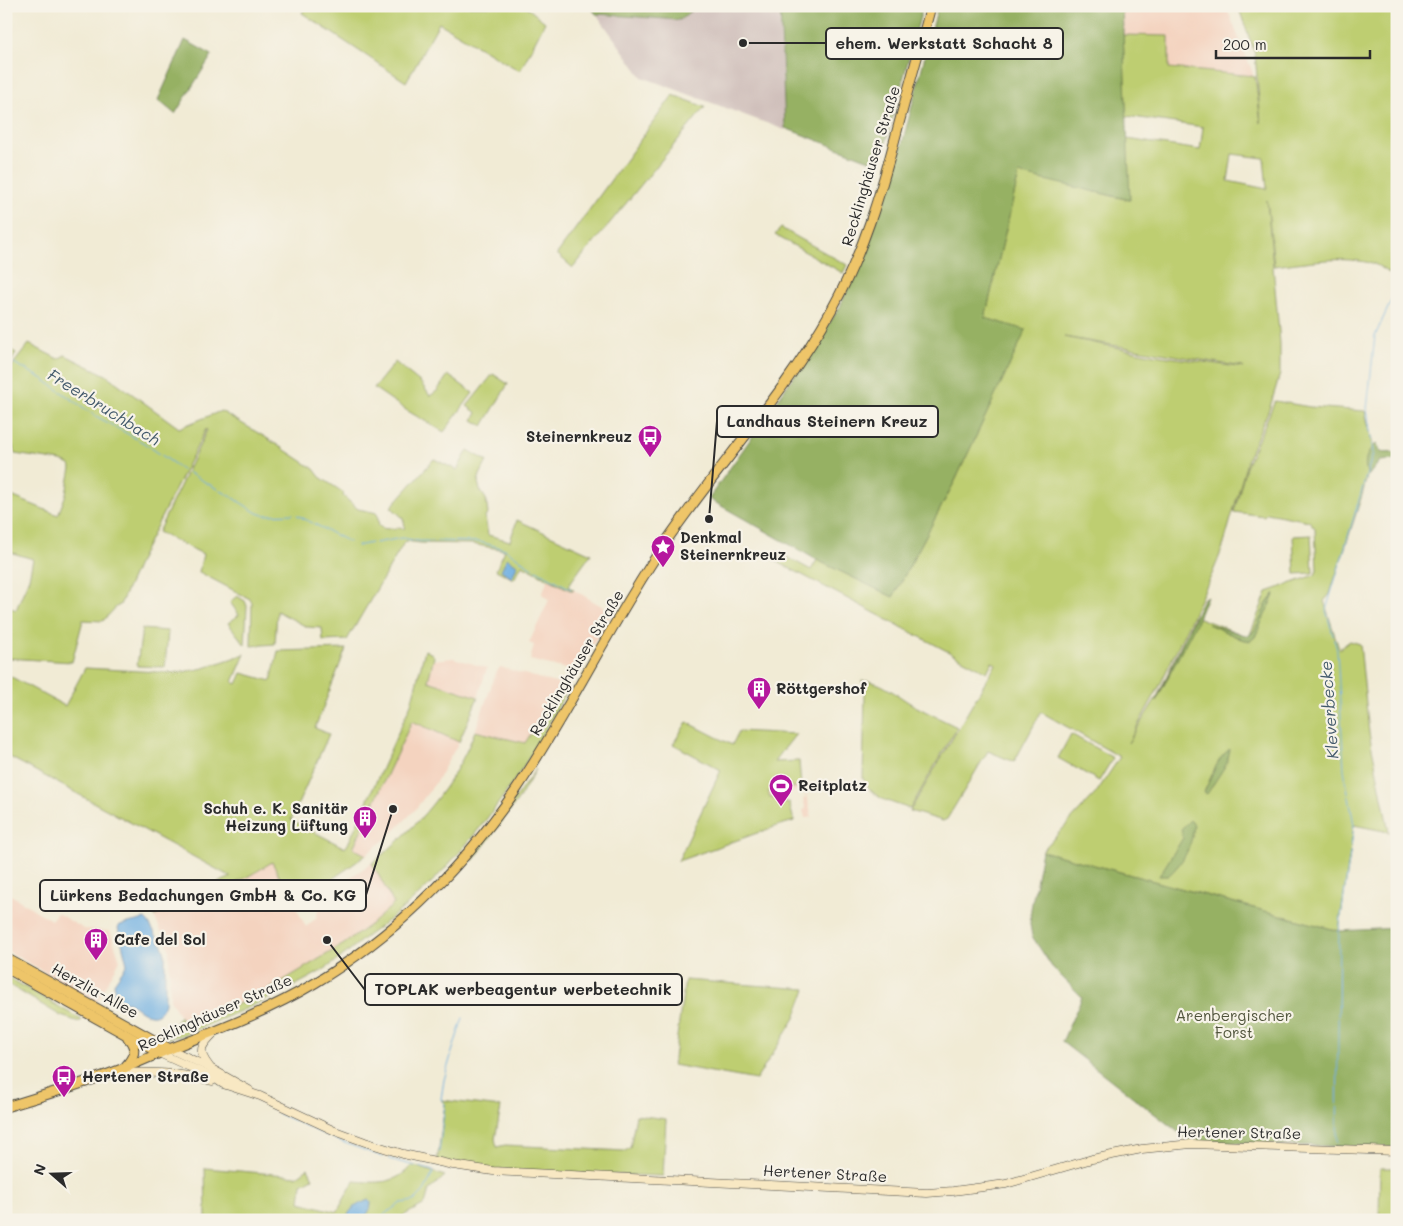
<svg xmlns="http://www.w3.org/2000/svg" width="1403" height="1226" viewBox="0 0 1403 1226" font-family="Mali,sans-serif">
<rect width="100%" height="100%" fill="#f7f3e8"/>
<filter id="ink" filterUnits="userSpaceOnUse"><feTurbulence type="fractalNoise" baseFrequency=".02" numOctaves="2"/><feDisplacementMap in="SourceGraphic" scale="10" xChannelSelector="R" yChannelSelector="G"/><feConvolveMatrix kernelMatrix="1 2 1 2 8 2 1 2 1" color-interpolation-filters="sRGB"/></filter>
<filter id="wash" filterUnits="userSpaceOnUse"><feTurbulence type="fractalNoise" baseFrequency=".0096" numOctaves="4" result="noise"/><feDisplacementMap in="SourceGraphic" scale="20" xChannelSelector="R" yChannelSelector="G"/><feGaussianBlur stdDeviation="1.12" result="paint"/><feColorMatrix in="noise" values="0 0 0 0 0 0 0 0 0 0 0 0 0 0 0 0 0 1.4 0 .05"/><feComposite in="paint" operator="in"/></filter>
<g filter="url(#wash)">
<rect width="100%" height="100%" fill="#f1ebd5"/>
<g fill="#f4d3bf">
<polygon points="1122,6 1226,6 1254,76 1169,68 1169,36 1123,35"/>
<polygon points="548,579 570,590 574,590 612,612 578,670 570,670 530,660 534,645 529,643 549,600 542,594"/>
<polygon points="453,658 487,668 478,697 428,681 434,660"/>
<polygon points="500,667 562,685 525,744 475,731 496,673"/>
<polygon points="412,721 459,742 436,782 414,811 391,834 366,855 352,849"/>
<polygon points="804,786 812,817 805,818 803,810 806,809 803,799 806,798 803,789 769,797 768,792"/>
<polygon points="272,862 306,927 316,918 322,899 326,893 372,863 394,904 370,925 344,944 254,998 184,1024 170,999 169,949 154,916 179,908 222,890"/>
<polygon points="6,892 51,920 57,913 84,929 110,931 120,960 97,1002 6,950"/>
</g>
<polygon fill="#d0c0bb" points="696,6 779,6 785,130 642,77 597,15 679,20"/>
<g fill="#bece71" stroke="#747c4e" fill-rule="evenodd">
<polygon points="306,6 525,6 545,22 520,71 439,23 406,82 302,13"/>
<path d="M 1238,6 L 1397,6 L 1397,279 C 1390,274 1382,267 1374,264 C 1342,255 1307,262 1274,266 L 1267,200 L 1280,343 L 1280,374 L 1270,407 L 1248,458 L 1223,547 L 1213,572 L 1158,689 L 1128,743 L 1158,695 L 1194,616 L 1249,637 L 1267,592 L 1315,575 L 1317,570 L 1315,528 L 1309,521 L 1267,513 L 1264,516 L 1234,512 L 1246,467 L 1275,401 L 1310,407 L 1365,411 L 1374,450 L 1362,495 L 1330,594 L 1324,601 L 1339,649 L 1350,641 L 1360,644 L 1369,733 L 1389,832 L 1354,825 L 1339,931 L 1042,851 L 1096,793 L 1120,757 L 1041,712 L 1014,762 L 988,751 L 947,819 L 943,821 L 910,811 L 996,664 L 992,662 L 987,672 L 772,559 L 776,551 L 811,570 L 817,560 L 893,597 L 955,481 L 1025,331 L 985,318 L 1019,173 L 1129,200 L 1127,139 L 1200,150 L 1203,127 L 1126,116 L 1123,35 L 1169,36 L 1169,68 L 1255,76 L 1261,123 L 1255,54 ZM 1232,154 L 1264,158 L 1267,189 L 1228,181 ZM 1064,337 L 1243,367 L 1244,368 L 1155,355 Z"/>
<polygon points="673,95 705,107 573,268 557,254"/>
<polygon points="781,228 847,265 843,273 775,235"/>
<path d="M 29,344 L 58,359 L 65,355 L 106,375 L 179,428 L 221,411 L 265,437 L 314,469 L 320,477 L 344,493 L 343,496 L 358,509 L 377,513 L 379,526 C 386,532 396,526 404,529 C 407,518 398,514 391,507 L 434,459 L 457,470 L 468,450 L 487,461 L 480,475 L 478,482 L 480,490 L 486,499 L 488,514 L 485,517 L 488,535 L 510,541 L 517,520 L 591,554 L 568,586 L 574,590 L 570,590 L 522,565 L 514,579 L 496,570 L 505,550 L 472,544 L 421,543 L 405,541 L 347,640 L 323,641 L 322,628 L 307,627 L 277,611 L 275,644 L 251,646 L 252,603 L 250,599 L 199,572 L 203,554 L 158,532 L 207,430 L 206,429 L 142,555 L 120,605 L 116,607 L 103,621 L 83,620 L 72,662 L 6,658 L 6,606 L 16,610 L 29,578 L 33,559 L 6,551 L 6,506 L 9,495 L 58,515 L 66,494 L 71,468 L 70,465 L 61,461 L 15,454 L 13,447 L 6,435 L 6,377 L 14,363 Z"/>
<polygon points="6,347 16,353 6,371"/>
<polygon points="395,362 421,383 430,396 437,391 448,375 473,393 444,432 406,410 374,388"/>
<polygon points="493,374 508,384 483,426 473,420 477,413 467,406"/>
<polygon points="1311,535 1313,573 1295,574 1293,536"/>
<polygon points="237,596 245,601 247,606 245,645 228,623 239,615 230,602"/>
<polygon points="142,629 168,631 165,667 137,666"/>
<path d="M 346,649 L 315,728 L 329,734 L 291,820 L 345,848 L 348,844 L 411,704 L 425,650 L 432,654 L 434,657 L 428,681 L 478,697 L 459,742 L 412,721 L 353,848 L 366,855 C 343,872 320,888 295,900 L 291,899 L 272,862 C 235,886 196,903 154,916 L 150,909 L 185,898 L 231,877 L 6,755 L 6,674 L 65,706 L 85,668 L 177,673 L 204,668 L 245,654 L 233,682 L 237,684 L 242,673 L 271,681 L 278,651 Z"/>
<path d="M 862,681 C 882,680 898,697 915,706 C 928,713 943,720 957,727 L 910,809 C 889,801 873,800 863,778 L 865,693 Z"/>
<path d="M 562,685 L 566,686 L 567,690 C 532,759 487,826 433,881 C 411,903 388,921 363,939 C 349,951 334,964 318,973 C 274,998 227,1017 180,1036 L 169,1038 L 160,1036 L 171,1029 L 180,1016 L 184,1024 L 254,998 L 344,944 L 370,925 L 394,904 L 372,863 C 416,829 455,784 475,731 L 525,743 Z"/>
<polygon points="687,722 732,745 739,731 796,734 774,762 799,761 801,786 768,792 770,797 783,795 786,803 789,802 794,821 777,826 678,861 721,770 673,744"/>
<polygon points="1071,734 1113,758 1099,781 1058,758"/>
<polygon points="536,769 520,797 473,861 471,859"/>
<polygon points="6,976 82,1020 79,1022 61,1016 6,983"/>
<polygon points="685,980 806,989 795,1018 756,1080 673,1065"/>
<polygon points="441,1100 501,1107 495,1139 497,1147 505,1145 625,1151 630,1148 636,1115 666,1119 663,1176 493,1171 437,1162 445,1104"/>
<path d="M 412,1165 L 445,1176 L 429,1190 L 425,1204 L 395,1220 L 206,1220 L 205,1168 L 297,1176 L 308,1168 L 313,1178 L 302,1184 L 300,1202 L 337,1212 L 354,1181 C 378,1183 395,1185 412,1165 Z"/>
<polygon points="1380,1168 1397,1168 1397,1220 1379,1220"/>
</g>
<g fill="#96b163" stroke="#606e47">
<polygon points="590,6 697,6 680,20 596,14"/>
<polygon points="780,6 923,6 880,164 785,128"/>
<polygon points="938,6 1122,6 1130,200 1019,174 985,318 1026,330 955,481 893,597 817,560 709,499 713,492 769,413 840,307 894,175"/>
<polygon points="185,40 212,55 175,114 158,100"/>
<path d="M 1376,444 L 1381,452 L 1397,453 L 1397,460 L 1380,461 L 1368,476 C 1363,462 1365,454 1376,444 Z"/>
<polygon points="1275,593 1255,637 1250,641 1241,639 1208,624 1248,636 1254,631 1267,603"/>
<polygon points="1207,596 1196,623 1156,701 1203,599"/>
<path d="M 1230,749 L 1227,763 L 1207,794 L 1204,792 C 1211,779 1217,757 1230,749 Z"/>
<path d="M 1190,820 L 1194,825 C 1192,846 1184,862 1168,876 L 1159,876 L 1183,838 L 1181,829 Z"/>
<polygon points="1042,851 1339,931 1397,928 1397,1148 1191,1142 1062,1042 1082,997 1052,967 1032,936 1030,924 1031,909"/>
</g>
<g fill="#6eafe2" stroke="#4c6d86">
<polygon points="507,558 517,565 512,578 501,570"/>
<path d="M 145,919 L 148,922 L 162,945 L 165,954 L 165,1003 C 158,1026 140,1011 129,1002 L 123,1002 L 112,997 L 112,993 L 115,988 L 114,983 L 127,964 L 118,928 L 120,925 Z"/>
<path d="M 369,1200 L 371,1201 C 371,1210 368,1215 360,1220 L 350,1220 L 348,1215 C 352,1206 361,1203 369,1200 Z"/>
</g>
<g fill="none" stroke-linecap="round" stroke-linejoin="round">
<g stroke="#6eafe2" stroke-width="1">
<polyline points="6,358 11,361"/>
<polyline points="14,363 43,379 94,415 144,443 183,470"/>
<polyline points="187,472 232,497 257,513 265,515 293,514"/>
<polyline points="297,515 349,542"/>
<polyline points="436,541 480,542 505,549 529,566 571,589"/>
<polyline points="375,543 402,538 419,541 433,541"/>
<polyline points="357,546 371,543"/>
<polyline points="277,1113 328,1136"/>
<polyline points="334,1139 383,1157"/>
<polyline points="1337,1142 1339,931 1354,825 1344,770 1337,650 1326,610 1373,453 1367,409 1375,336 1397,288"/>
<polyline points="439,1152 445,1104 441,1099 444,1080 452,1052 463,1018"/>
<polyline points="376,1220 401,1203 414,1201 424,1191 434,1171 389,1159"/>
</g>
</g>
</g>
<g filter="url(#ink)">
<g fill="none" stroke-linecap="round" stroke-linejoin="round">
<defs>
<g id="secondary">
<polyline points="170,1049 210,1068 249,1090"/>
<polyline points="159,1053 214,1078 223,1084 260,1096 335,1131 365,1142 403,1154 453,1165 493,1171 927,1193 953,1191 1006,1184 1092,1159 1142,1149 1191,1144 1397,1151"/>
<path d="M 209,1066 C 196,1050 202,1045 215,1032"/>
<path d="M 115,1073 C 150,1072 178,1072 212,1081"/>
</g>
<g id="primary">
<polyline points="6,958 170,1049"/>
<polyline points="6,968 159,1053"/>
<path d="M 125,1067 C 134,1057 138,1049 128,1038"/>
<path d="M 6,1107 C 42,1096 79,1085 114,1072 C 136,1064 156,1054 177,1046 C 224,1028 272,1009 315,983 C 397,934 462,868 516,790 C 570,710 611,622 665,543 C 719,464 786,393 832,309 C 863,253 881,192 897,131 C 908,89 920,48 931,6"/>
</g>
</defs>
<use href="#secondary" stroke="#494844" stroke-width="9"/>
<use href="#primary" stroke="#494844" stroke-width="11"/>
<use href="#secondary" stroke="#f8e8c3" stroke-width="8"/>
<use href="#primary" stroke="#eec569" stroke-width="9"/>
</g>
</g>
<defs>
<symbol id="bus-pin" viewBox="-11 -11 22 30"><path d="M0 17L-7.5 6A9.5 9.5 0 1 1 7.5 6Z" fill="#b5179e" stroke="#f7f3e8"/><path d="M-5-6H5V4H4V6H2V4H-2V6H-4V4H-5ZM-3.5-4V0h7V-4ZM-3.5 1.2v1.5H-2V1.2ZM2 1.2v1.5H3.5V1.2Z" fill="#fff"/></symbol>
<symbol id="sight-pin" viewBox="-11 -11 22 30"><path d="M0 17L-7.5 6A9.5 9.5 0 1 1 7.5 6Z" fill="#b5179e" stroke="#f7f3e8"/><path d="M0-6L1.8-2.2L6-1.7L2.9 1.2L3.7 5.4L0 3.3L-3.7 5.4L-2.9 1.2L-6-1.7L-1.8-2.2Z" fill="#fff"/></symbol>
<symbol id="building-pin" viewBox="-11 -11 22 30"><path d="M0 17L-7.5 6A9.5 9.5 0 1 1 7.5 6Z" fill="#b5179e" stroke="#f7f3e8"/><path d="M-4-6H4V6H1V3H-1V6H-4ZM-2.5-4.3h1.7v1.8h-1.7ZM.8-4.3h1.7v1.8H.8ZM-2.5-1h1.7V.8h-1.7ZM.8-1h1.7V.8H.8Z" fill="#fff"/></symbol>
<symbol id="stadium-pin" viewBox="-11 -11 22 30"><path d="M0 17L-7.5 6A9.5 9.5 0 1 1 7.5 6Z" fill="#b5179e" stroke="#f7f3e8"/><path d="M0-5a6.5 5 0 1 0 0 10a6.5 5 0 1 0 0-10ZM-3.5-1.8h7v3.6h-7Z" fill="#fff"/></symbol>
</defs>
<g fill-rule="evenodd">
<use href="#bus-pin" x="636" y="423" width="28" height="38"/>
<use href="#sight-pin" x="649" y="533" width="28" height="38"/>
<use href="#building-pin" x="745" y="675" width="28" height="38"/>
<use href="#stadium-pin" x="767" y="772" width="28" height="38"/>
<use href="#building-pin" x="351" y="804" width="28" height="38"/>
<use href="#building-pin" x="82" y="926" width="28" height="38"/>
<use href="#bus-pin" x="50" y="1063" width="28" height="38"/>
</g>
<g text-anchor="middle" stroke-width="4.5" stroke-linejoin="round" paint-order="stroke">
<g font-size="15" fill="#2b2b2b" stroke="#f7f3e8">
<text transform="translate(871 166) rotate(-73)" y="5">Recklinghäuser Straße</text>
<text transform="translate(577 663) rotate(-59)" y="5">Recklinghäuser Straße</text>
<text transform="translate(95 991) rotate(29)" y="5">Herzlia-Allee</text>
<text transform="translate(215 1013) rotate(-24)" y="5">Recklinghäuser Straße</text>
<text transform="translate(1239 1133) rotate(1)" y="5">Hertener Straße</text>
<text transform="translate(825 1174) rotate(3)" y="5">Hertener Straße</text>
</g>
<g font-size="15" font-weight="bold" fill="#2b2b2b" stroke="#f7f3e8" text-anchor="start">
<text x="632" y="442" text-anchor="end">Steinernkreuz</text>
<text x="680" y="543">Denkmal<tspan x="680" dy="17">Steinernkreuz</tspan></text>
<text x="776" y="694">Röttgershof</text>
<text x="798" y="791">Reitplatz</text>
<text x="348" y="814" text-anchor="end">Schuh e. K. Sanitär<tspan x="348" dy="17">Heizung Lüftung</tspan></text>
<text x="114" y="945">Cafe del Sol</text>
<text x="82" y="1082">Hertener Straße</text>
</g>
<g font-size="15" fill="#50543c" stroke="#f7f3e8">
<text x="1234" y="1021">Arenbergischer<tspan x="1234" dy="17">Forst</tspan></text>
</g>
<g font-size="16" font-style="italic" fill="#42596b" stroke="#f7f3e8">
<text transform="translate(104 407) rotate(32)" y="6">Freerbruchbach</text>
<text transform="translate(1329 710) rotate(-94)" y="6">Kleverbecke</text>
</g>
</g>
<path fill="none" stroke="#2b2b2b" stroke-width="2" d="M743 43L826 43M709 519L717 421M393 809L366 895M327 940L365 990"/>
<g fill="#2b2b2b" stroke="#f7f3e8" stroke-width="2">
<circle cx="743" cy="43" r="5"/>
<circle cx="709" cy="519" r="5"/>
<circle cx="393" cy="809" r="5"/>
<circle cx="327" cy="940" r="5"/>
</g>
<g fill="#f7f3e8" stroke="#2b2b2b" stroke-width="2">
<rect x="826" y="28" width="237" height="31" rx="5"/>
<rect x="717" y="406" width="221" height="31" rx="5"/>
<rect x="40" y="880" width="326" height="31" rx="5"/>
<rect x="365" y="974" width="317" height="31" rx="5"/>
</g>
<g font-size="16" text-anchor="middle" font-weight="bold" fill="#2b2b2b">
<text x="944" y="49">ehem. Werkstatt Schacht 8</text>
<text x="827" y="427">Landhaus Steinern Kreuz</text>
<text x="203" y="901">Lürkens Bedachungen GmbH &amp; Co. KG</text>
<text x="523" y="995">TOPLAK werbeagentur werbetechnik</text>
</g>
<rect width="1403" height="1226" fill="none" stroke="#f7f3e8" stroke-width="25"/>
<g transform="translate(52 1174) rotate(290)" stroke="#f7f3e8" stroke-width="4" paint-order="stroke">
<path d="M0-4L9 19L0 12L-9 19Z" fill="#2b2b2b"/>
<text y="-8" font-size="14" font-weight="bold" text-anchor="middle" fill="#2b2b2b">N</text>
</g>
<path d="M1216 50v8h154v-8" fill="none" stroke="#2b2b2b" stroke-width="2.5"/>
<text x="1223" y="50" font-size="15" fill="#2b2b2b" stroke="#f7f3e8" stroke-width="4" paint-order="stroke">200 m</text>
</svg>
